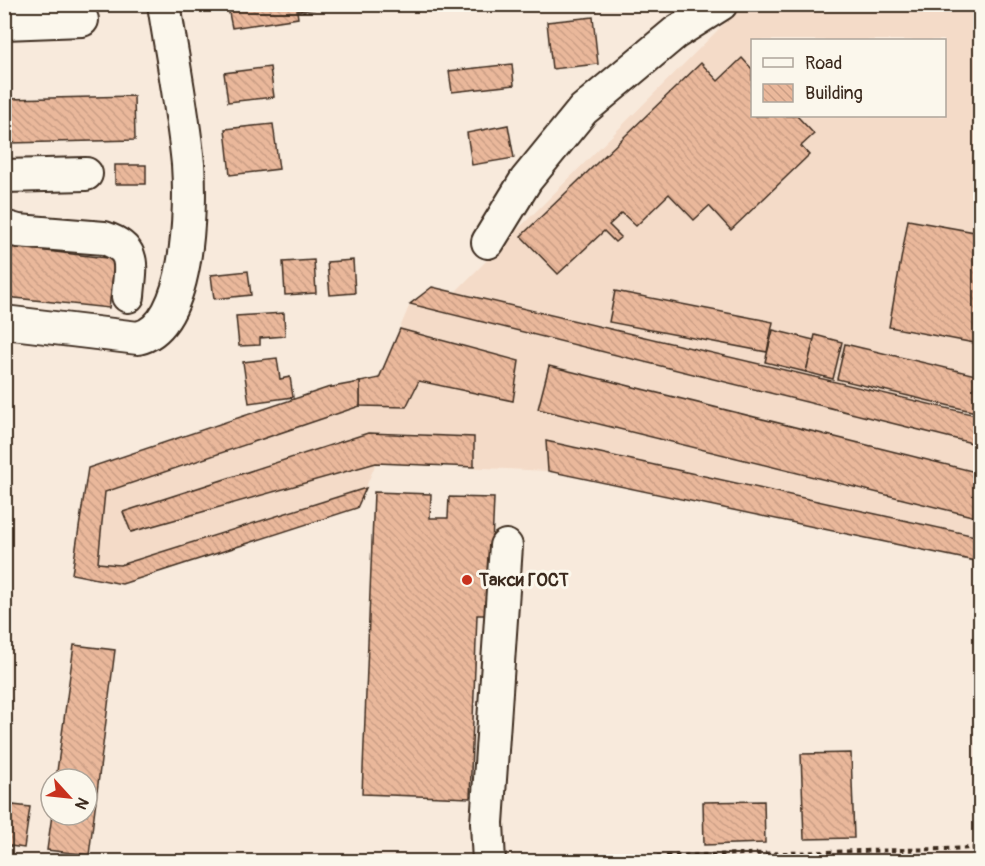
<svg xmlns="http://www.w3.org/2000/svg" width="985" height="866" viewBox="0 0 985 866" font-family="Pangolin,sans-serif">
<defs>
<pattern id="building-back-hatch" width="6" height="6" patternUnits="userSpaceOnUse" patternTransform="scale(1.5)"><rect width="6" height="6" fill="#eab89b"/><path d="M-1 5l2 2M0 0l6 6M5-1l2 2" fill="none" stroke="#ca9e85"/></pattern>
</defs>
<rect width="100%" height="100%" fill="#f8eadc"/>
<filter id="ink" filterUnits="userSpaceOnUse"><feTurbulence type="fractalNoise" baseFrequency=".0167" numOctaves="2"/><feDisplacementMap in="SourceGraphic" scale="12" xChannelSelector="R" yChannelSelector="G"/><feConvolveMatrix kernelMatrix="1 2 1 2 8 2 1 2 1" color-interpolation-filters="sRGB"/></filter>
<g filter="url(#ink)">
<path fill="#f4dbc8" fill-rule="evenodd" d="M 743,5 L 980,5 L 980,414 L 902,397 L 980,416 L 980,561 L 548,471 L 376,463 L 357,508 L 122,584 L 72,574 L 88,468 L 327,388 L 379,378 L 410,304 L 432,287 L 455,292 ZM 752,40 L 944,40 L 944,116 L 752,116 Z"/>
<g fill="url(#building-back-hatch)" stroke="#3b2a1e" stroke-width="1.5">
<polygon points="242,4 313,4 314,9 297,11 298,18 232,28 228,8"/>
<polygon points="593,17 598,64 552,69 547,22"/>
<polygon points="742,58 752,69 752,116 797,116 814,134 801,146 809,155 731,230 709,206 694,220 669,194 636,226 622,213 609,225 621,237 615,242 604,231 558,274 521,236 701,63 718,81"/>
<polygon points="512,64 514,85 452,92 449,71"/>
<polygon points="270,67 274,97 228,102 224,73"/>
<polygon points="134,96 135,140 10,143 9,99"/>
<polygon points="273,124 279,169 230,175 225,129"/>
<polygon points="508,125 514,158 472,165 467,133"/>
<rect x="115" y="165" width="31" height="19"/>
<polygon points="908,220 980,233 980,344 889,327"/>
<polygon points="12,247 115,259 109,308 6,297"/>
<polygon points="314,260 316,293 285,295 283,262"/>
<polygon points="353,260 355,293 330,295 327,262"/>
<polygon points="248,271 251,295 214,299 211,275"/>
<polygon points="432,287 980,416 980,445 410,304"/>
<polygon points="615,291 773,322 767,352 609,322"/>
<polygon points="284,313 285,336 260,338 260,345 239,346 236,316"/>
<polygon points="400,329 519,361 513,401 419,381 406,407 360,406 360,382 379,378"/>
<polygon points="773,330 814,340 806,372 765,362"/>
<polygon points="815,335 842,342 833,379 806,372"/>
<polygon points="845,344 980,376 980,413 837,379"/>
<polygon points="277,358 280,379 290,377 293,397 249,403 243,362"/>
<polygon points="549,366 980,473 980,518 538,409"/>
<polygon points="360,382 360,406 105,492 98,563 120,565 366,488 357,508 122,584 72,574 88,468 327,388"/>
<polygon points="368,433 474,437 474,467 376,463 131,532 123,512"/>
<polygon points="546,441 980,537 980,562 548,471"/>
<polygon points="374,492 431,494 430,518 448,518 449,497 494,498 489,615 477,615 470,798 362,794"/>
<polygon points="74,645 115,650 89,855 47,850 52,815 87,815 87,779 56,779"/>
<polygon points="851,753 854,838 804,839 801,754"/>
<polygon points="764,801 765,843 704,845 703,802"/>
<polygon points="4,804 30,807 24,848 4,845"/>
</g>
<g fill="none" stroke-linecap="round" stroke-linejoin="round">
<defs>
<g id="minor">
<polyline points="4,23 82,20"/>
<polyline points="4,176 86,174"/>
<path d="M 4,227 L 18,231 L 104,238 C 138,249 130,267 128,296"/>
<polyline points="488,242 526,180 583,110 675,33 721,4"/>
<path d="M 4,322 L 138,338 C 190,326 191,207 188,164 C 183,111 172,57 164,4"/>
<polyline points="489,862 487,823 506,546"/>
</g>
</defs>
<use href="#minor" stroke="#3b2a1e" stroke-width="36"/>
<polyline stroke="#3b2a1e" stroke-width="4" stroke-dasharray="4.5 4.5" stroke-linecap="butt" points="513,860 980,848"/>
<use href="#minor" stroke="#fbf7ec" stroke-width="32"/>
</g>
</g>
<circle fill="#c8321e" stroke="#fbf7ec" stroke-width="2" cx="467" cy="580" r="6"/>
<g text-anchor="middle" stroke-width="6" stroke-linejoin="round" paint-order="stroke">
<g font-size="18" font-weight="bold" fill="#3b2a1e" stroke="#fbf7ec" text-anchor="start">
<text x="479" y="586">Такси ГОСТ</text>
</g>
</g>
<rect width="985" height="866" fill="none" stroke="#fbf7ec" stroke-width="24"/>
<rect x="12" y="12" width="961" height="842" fill="none" stroke="#3b2a1e" stroke-width="2" filter="url(#ink)"/>
<rect x="751" y="39" width="195" height="78" fill="#fbf7ec" stroke="#aea59a" stroke-width="1.5"/>
<rect x="763" y="58" width="30" height="9" fill="#fbf7ec" stroke="#aea59a" stroke-width="1.5"/>
<text x="805" y="69" font-size="18" fill="#3b2a1e">Road</text>
<rect x="763" y="84" width="30" height="18" fill="url(#building-back-hatch)" stroke="#aea59a" stroke-width="1.5"/>
<text x="805" y="99" font-size="18" fill="#3b2a1e">Building</text>
<g transform="translate(69 797) rotate(117)"><circle r="28" fill="#fbf7ec" stroke="#aea59a" stroke-width="1.5"/>
<path d="M0-4.5L10 22L0 15L-10 22Z" fill="#c8321e"/>
<text y="-9" font-size="16" font-weight="bold" text-anchor="middle" fill="#3b2a1e">N</text>
</g>
</svg>
